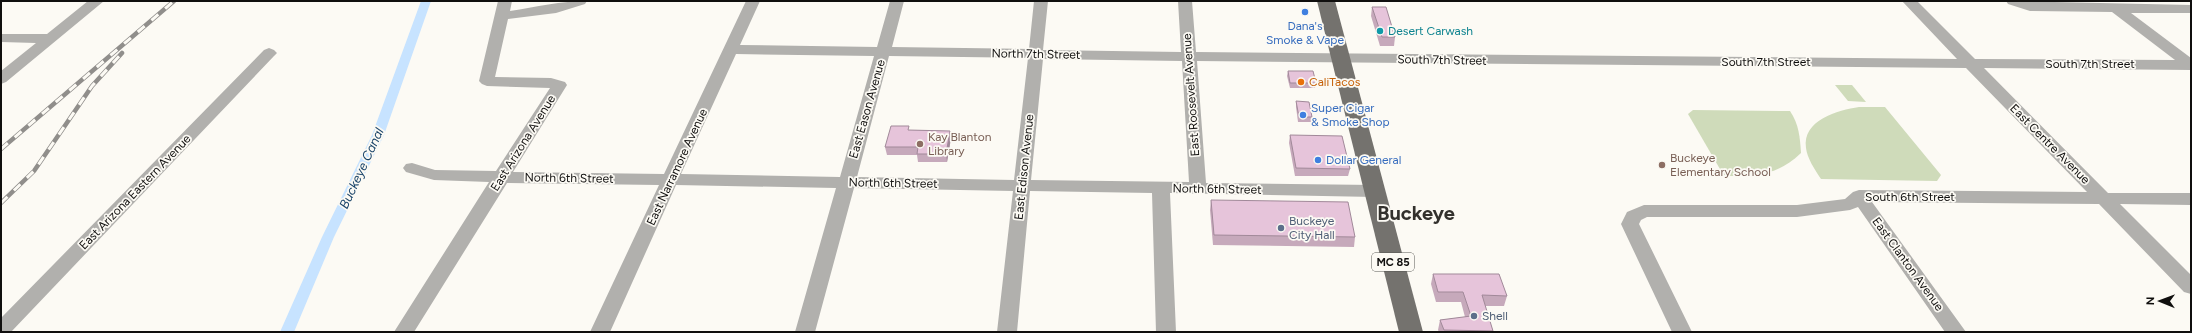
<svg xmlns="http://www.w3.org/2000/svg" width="2192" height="333" viewBox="0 0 2192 333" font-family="Figtree,sans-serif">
<rect width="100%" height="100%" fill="#fcfaf4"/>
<g fill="#cfdbba">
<polygon points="1835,85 1852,85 1866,102 1848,101"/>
<path d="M 1859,107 L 1885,107 L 1941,175 L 1937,181 L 1821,179 C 1815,170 1807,158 1806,148 C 1802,120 1838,110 1859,107 Z"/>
<path d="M 1693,110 L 1790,111 C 1799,124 1800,138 1801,153 C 1777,176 1756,176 1724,176 L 1688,114 Z"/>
</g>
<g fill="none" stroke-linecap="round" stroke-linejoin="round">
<polygon fill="#c7e3ff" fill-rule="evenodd" points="421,1 431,1 384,135 334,237 294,332 280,332 322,237 372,135"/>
<g fill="#b1b0ad" fill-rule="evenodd">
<polygon points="88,1 104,1 6,82 1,84 1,71 36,43 1,42 1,34 47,34"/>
<path d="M 498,1 L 512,1 L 510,11 C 536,7 561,1 587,1 L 585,4 L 556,13 L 508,19 L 495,77 L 551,78 L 565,82 L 567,85 L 513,172 L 664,174 L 746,1 L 760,1 L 740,45 L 877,47 L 890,1 L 904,1 L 892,47 L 1029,49 L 1034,1 L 1048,1 L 1043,50 L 1181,52 L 1178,1 L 1192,1 L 1196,52 L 1957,59 L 1902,1 L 1917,1 L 1975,59 L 2175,60 L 2112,12 L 2030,11 L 2008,4 L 2006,1 L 2191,5 L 2191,13 L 2131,13 L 2191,58 L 2191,70 L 1984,68 L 2108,193 L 2191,193 L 2191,205 L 2120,204 L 2191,275 L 2191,294 L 2184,292 L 2099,204 L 1872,202 L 1966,332 L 1945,332 L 1858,207 L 1850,210 L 1797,217 L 1647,217 L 1641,220 L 1639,224 L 1692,332 L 1672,332 L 1621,224 L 1627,212 L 1644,205 L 1797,205 L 1845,199 L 1853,192 L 1859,190 L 2087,192 L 1966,68 L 1197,61 L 1206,183 L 1375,185 L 1381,187 L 1384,191 L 1381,195 L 1375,197 L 1170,193 L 1176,332 L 1156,332 L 1152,193 L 1030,191 L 1017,332 L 997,332 L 1013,191 L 854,188 L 815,332 L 795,332 L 836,188 L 676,185 L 610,332 L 590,332 L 659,185 L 507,183 L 414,332 L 394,332 L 489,182 L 434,180 L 406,172 L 403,168 L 406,164 L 412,163 L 435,170 L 496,171 L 550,88 L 487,86 L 482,84 L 479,81 ZM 736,54 L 874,56 L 840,177 L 681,174 ZM 889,56 L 1028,58 L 1014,180 L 857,177 ZM 1043,59 L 1182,61 L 1189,182 L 1031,180 Z"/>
<polygon points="269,48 274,50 277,53 274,56 11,332 1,332 1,318 264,50"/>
</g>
<polygon fill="#74726e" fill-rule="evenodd" points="1317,1 1335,1 1423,332 1399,332"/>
<defs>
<g id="rail">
<polyline points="1,149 174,1"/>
<polyline points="1,203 34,171 92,86 122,53"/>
</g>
</defs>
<use href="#rail" stroke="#908e8b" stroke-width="4.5"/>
<use href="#rail" stroke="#fcfaf4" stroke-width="3" stroke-dasharray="9" stroke-linecap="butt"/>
</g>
<g fill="#c6a9bb">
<polygon points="1372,7 1395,37 1394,46 1380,46 1371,16"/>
<polygon points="1288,71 1316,83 1315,88 1290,88 1287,76"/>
<polygon points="1296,101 1312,117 1311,122 1298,122 1296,107"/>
<polygon points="910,130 950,131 951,138 947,162 918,162 917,155 887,155 885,147"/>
<polygon points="1290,135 1350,169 1348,176 1295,176 1289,143"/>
<polygon points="1211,200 1355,237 1354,247 1213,245 1210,210"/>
<polygon points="1433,274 1507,296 1504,306 1485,306 1493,331 1493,332 1439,332 1438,330 1440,320 1465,317 1461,302 1436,302 1431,284"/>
</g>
<polygon fill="#a18999" points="950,131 951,138 947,162 946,154"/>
<g fill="#e6c4da" stroke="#a18999">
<polygon points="1372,7 1386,7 1395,37 1382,37"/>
<polygon points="1288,71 1313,71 1316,83 1290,83"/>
<polygon points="1296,101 1309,102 1312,117 1299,117"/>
<polygon points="891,126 909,126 908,130 950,131 946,154 917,154 918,147 885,147"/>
<polygon points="1290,135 1342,136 1350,169 1296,168"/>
<polygon points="1211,200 1348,202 1355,237 1214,235"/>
<polygon points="1433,274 1499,274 1507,296 1482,295 1493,331 1444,330 1440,320 1471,316 1463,292 1438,292"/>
</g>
<g fill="#3f7fe0" stroke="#fcfaf4" stroke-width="1.5">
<circle cx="1305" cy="12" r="4"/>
<circle cx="1303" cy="115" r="4"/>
<circle cx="1318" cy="160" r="4"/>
</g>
<circle fill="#0f9aa8" stroke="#fcfaf4" stroke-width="1.5" cx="1380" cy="31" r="4"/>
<circle fill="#e8710a" stroke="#fcfaf4" stroke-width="1.5" cx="1301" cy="82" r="4"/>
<g fill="#8d6e63" stroke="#fcfaf4" stroke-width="1.5">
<circle cx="920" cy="144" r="4"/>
<circle cx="1662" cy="165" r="4"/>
</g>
<g fill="#5c6f8a" stroke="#fcfaf4" stroke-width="1.5">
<circle cx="1281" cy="228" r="4"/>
<circle cx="1474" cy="316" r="4"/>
</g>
<g text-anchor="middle" stroke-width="3.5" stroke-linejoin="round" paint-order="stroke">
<rect fill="#fcfaf4" stroke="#575653" stroke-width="1" x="1372" y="253" width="42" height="18" rx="3"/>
<g font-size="11" font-weight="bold" fill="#100f0e">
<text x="1393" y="266">MC 85</text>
</g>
<g font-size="12" fill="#366cbe" stroke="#fcfaf4" text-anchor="start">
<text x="1305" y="30" text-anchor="middle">Dana's<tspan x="1305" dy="14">Smoke &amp; Vape</tspan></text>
<text x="1311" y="112">Super Cigar<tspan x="1311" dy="14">&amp; Smoke Shop</tspan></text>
<text x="1326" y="164">Dollar General</text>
</g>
<g font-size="12" fill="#0d838f" stroke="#fcfaf4" text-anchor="start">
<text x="1388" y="35">Desert Carwash</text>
</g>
<g font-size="12" fill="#100f0e" stroke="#fcfaf4">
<text transform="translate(1036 54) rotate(1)" y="4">North 7th Street</text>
<text transform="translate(1442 60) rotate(1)" y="4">South 7th Street</text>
<text x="1766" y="66">South 7th Street</text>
<text x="2090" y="68">South 7th Street</text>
<text transform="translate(1191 95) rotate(-94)" y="4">East Roosevelt Avenue</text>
<text transform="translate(867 109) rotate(-74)" y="4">East Eason Avenue</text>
<text transform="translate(523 143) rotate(-58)" y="4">East Arizona Avenue</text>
<text transform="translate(2050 144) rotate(45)" y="4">East Centre Avenue</text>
<text transform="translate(677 167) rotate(-65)" y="4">East Narramore Avenue</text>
<text transform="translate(1024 167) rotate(-84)" y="4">East Edison Avenue</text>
<text transform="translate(569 178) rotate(1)" y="4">North 6th Street</text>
<text transform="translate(893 183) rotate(1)" y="4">North 6th Street</text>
<text transform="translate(1217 189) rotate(1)" y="4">North 6th Street</text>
<text transform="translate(135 192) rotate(-46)" y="4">East Arizona Eastern Avenue</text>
<text x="1910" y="201">South 6th Street</text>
<text transform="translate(1908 264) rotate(54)" y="4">East Clanton Avenue</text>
</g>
<g font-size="12" fill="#c56008" stroke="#fcfaf4" text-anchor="start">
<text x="1309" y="86">CaliTacos</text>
</g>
<g font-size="12" fill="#785e54" stroke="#fcfaf4" text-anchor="start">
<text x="928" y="141">Kay Blanton<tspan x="928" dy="14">Library</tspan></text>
<text x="1670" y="162">Buckeye<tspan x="1670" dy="14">Elementary School</tspan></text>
</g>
<g font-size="12" fill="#4e5e75" stroke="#fcfaf4" text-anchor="start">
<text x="1289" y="225">Buckeye<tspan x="1289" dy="14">City Hall</tspan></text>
<text x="1482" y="320">Shell</text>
</g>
<g font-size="13" font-style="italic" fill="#1b456a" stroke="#fcfaf4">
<text transform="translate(361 168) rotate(-65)" y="5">Buckeye Canal</text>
</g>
<g font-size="20" font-weight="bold" fill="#33312d" stroke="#fcfaf4">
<text x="1416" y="220">Buckeye</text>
</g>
</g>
<rect width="2192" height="333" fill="none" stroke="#100f0e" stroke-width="4"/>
<g transform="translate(2160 301) rotate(271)" stroke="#fcfaf4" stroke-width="3" paint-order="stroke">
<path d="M0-3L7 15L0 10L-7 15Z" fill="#100f0e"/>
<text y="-6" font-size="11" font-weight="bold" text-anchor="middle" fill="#100f0e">N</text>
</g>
</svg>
